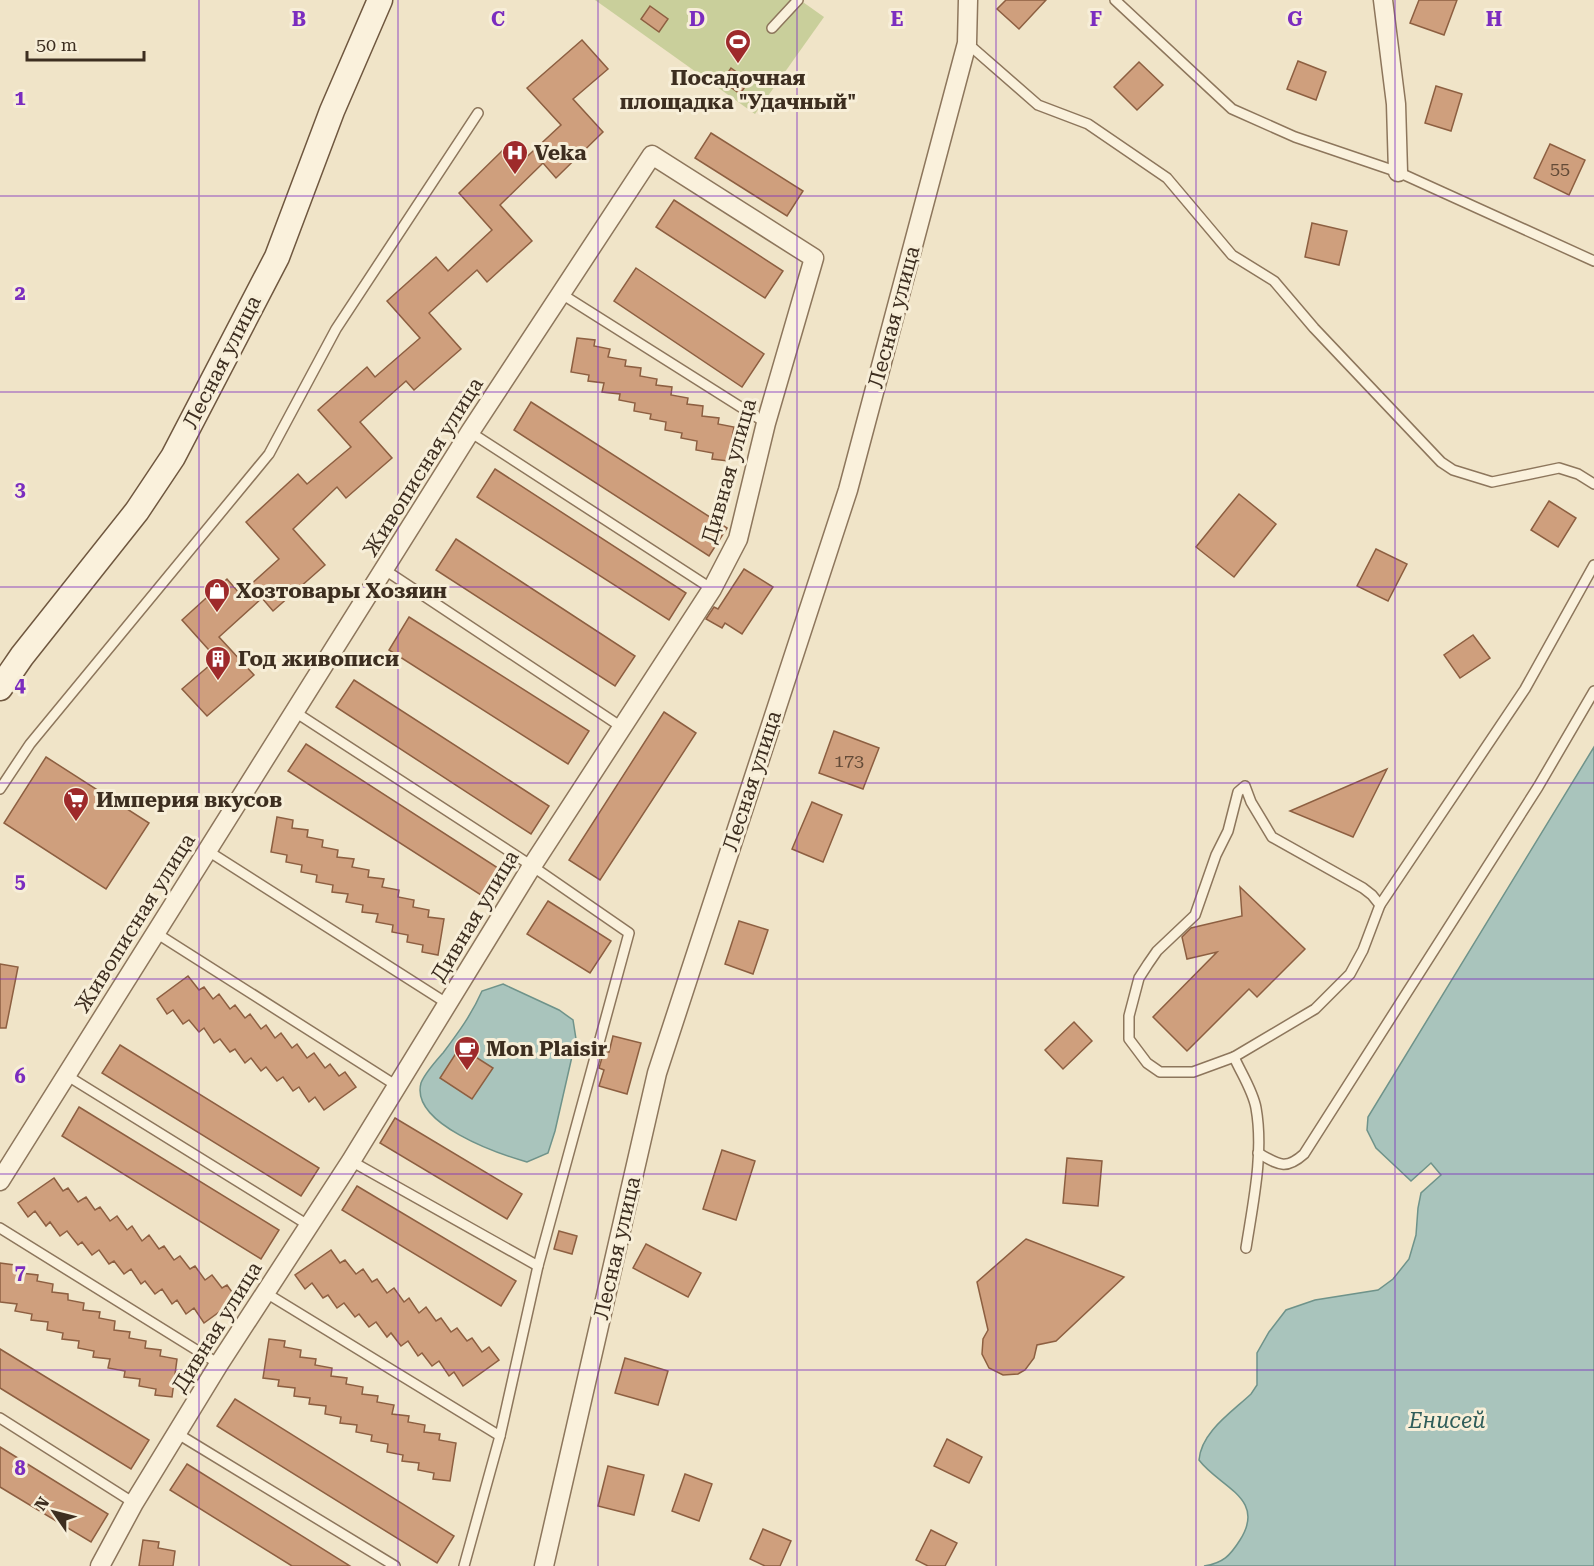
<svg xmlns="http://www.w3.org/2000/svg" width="1594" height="1566" viewBox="0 0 1594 1566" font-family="'Roboto Serif',serif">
<rect width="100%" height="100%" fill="#f0e4c8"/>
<polygon fill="#c9cf9b" points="595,0 800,0 824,17 755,114"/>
<g fill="#a9c4bc" stroke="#6f938a" stroke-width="1.5">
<path d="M 1594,747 L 1594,1566 L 1204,1566 C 1223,1563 1230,1556 1240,1540 C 1267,1498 1219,1487 1199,1460 C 1201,1432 1232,1412 1251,1394 L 1257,1385 L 1257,1353 L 1269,1332 L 1286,1310 L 1315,1300 L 1378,1290 L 1393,1279 L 1409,1259 L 1416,1235 L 1418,1208 L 1421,1193 L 1441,1175 L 1431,1163 L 1411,1181 L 1376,1148 L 1367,1130 L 1368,1117 Z"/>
<path d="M 503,984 L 559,1010 L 573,1020 L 576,1039 L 555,1131 L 548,1153 L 527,1162 C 499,1154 410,1124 421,1083 C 425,1073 436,1061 443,1053 C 458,1033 472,1014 482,991 Z"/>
</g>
<g fill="#cf9f7d" stroke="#8d5f41" stroke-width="1.5">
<polygon points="1006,0 1046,0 1019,29 997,9"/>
<polygon points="1419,0 1457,0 1444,35 1410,23"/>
<polygon points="650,6 668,19 659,32 641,19"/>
<polygon points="582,40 608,69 573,99 603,132 556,178 543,163 500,205 532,241 487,282 477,270 429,313 461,349 414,390 406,381 360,422 392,458 346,498 337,487 293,529 325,565 273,611 262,598 219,637 254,675 207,716 182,689 217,659 182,620 227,579 240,594 279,559 246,522 298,474 307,484 351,447 318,410 367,367 375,377 420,338 387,301 436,257 448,271 492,230 459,193 504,149 518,165 561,125 527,88"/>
<polygon points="1298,61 1326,72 1316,100 1287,89"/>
<polygon points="1139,62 1163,85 1137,110 1114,87"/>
<polygon points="731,68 749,81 740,94 722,81"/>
<polygon points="1436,86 1462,94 1451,131 1425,123"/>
<polygon points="711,133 803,191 787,216 695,158"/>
<polygon points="1550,144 1585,160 1569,195 1534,178"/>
<polygon points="674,200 783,271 765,298 656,227"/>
<polygon points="1312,223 1347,231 1339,265 1305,257"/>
<polygon points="636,268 764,354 742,387 614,301"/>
<polygon points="577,338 595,340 594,346 610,349 608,357 626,360 625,366 641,368 640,376 657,379 656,385 672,387 671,395 688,398 687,404 703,406 702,416 719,418 718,424 734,427 728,461 712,459 713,453 696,450 697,441 681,438 682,433 665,430 666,422 650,419 651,414 634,411 635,403 619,400 620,394 602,392 604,383 588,381 589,375 571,372"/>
<polygon points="531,402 727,528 709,556 514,430"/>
<polygon points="495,469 686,593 669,620 477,497"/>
<polygon points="1239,494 1276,524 1234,577 1196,547"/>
<polygon points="1549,501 1576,518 1558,547 1531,530"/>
<polygon points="456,539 635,656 615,686 436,570"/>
<polygon points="1376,549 1407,564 1388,601 1357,586"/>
<polygon points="744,569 773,587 742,634 725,623 722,628 706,619 714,607 718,609"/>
<polygon points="409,617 589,731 568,764 389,650"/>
<polygon points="1473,635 1490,658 1460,678 1444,655"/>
<polygon points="354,680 549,806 531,834 336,707"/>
<polygon points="664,712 696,733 600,880 569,860"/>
<polygon points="834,731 879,748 863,789 819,773"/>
<polygon points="306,744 501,870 484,897 288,771"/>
<polygon points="46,757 149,823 106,889 4,823"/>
<polygon points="1387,769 1353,837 1290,811"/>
<polygon points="812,802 842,815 823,862 792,849"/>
<polygon points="277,817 293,820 292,828 308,830 307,837 323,840 322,847 338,850 337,857 354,859 352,867 369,870 368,877 384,879 382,887 399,890 398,897 414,900 413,907 429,910 428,917 444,919 438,955 422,952 423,945 407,942 408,935 392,932 393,925 376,922 378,914 362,912 363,905 346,902 348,894 332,892 333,885 316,882 317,875 301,872 302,865 286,862 287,855 271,852"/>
<polygon points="1240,887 1305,949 1257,997 1249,989 1187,1051 1153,1017 1217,952 1187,959 1182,937 1191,928 1242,916"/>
<polygon points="548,901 611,941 590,973 527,934"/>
<polygon points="739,921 768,930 753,974 725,964"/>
<polygon points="0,964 18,967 6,1028 0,1028"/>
<polygon points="188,976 199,990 204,987 213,999 219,994 230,1009 235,1005 245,1018 250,1014 261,1029 266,1025 275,1038 281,1033 292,1048 297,1044 307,1058 314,1053 325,1068 330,1064 339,1076 345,1072 356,1087 324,1110 315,1097 309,1102 299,1087 293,1091 283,1077 277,1081 266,1067 261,1071 251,1058 245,1063 235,1049 230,1052 220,1039 214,1043 204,1028 199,1032 189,1020 183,1024 173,1010 167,1014 157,999"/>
<polygon points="1074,1022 1092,1041 1063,1069 1045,1050"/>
<polygon points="613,1036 641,1043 627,1094 599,1086 604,1070 599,1068 604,1051 609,1052"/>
<polygon points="120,1045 319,1168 301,1196 102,1073"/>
<polygon points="460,1047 493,1068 472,1099 440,1078"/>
<polygon points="79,1107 279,1230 261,1259 62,1136"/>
<polygon points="395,1118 522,1194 507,1219 380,1143"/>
<polygon points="722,1150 755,1161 736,1220 703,1209"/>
<polygon points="1067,1158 1102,1161 1098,1206 1063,1203"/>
<polygon points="54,1178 63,1191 68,1188 78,1202 86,1197 95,1210 100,1207 110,1221 117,1216 127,1230 132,1226 142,1241 149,1235 159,1249 164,1246 174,1260 180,1256 190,1269 195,1266 205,1280 212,1275 222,1288 227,1285 237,1299 204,1323 194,1308 186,1314 177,1300 172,1304 162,1289 155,1294 145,1281 141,1284 131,1269 124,1274 114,1261 109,1264 99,1250 92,1255 82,1242 78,1245 67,1231 60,1236 50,1222 46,1226 35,1211 28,1217 18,1203"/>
<polygon points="357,1186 516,1281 501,1306 342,1210"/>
<polygon points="559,1231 577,1236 572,1254 554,1249"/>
<polygon points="1026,1239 1124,1277 1056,1341 1037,1345 1034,1358 1025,1370 1018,1374 1003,1375 989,1368 982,1354 983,1339 988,1330 977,1282"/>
<polygon points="646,1244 701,1273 688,1297 633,1268"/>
<polygon points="331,1250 340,1263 345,1260 356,1274 363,1269 372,1282 377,1279 387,1293 394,1288 404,1302 409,1298 419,1313 426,1307 436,1321 441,1318 451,1332 457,1328 467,1341 472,1338 482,1352 489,1347 499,1360 463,1386 454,1372 449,1376 439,1361 432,1366 422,1353 418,1356 408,1341 401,1346 391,1333 387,1337 376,1322 369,1327 359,1314 355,1317 344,1303 337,1308 328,1295 323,1298 312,1283 305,1289 295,1275"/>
<polygon points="0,1263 22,1266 21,1273 38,1275 37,1281 53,1284 52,1292 68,1294 68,1300 84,1303 83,1310 100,1312 99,1318 115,1321 114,1330 130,1332 129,1338 146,1341 145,1348 161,1350 160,1356 177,1359 172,1397 155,1395 156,1389 139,1386 140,1379 124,1377 125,1371 108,1368 110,1359 93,1357 94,1351 78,1348 79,1341 62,1339 63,1333 47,1330 48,1322 31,1320 32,1314 15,1311 17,1304 0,1302"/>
<polygon points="269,1339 285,1341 284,1347 301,1350 300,1357 316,1359 315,1365 332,1368 331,1376 347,1378 346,1384 363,1387 362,1394 378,1396 377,1402 394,1405 392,1414 409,1416 408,1422 425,1425 424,1432 440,1434 439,1440 456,1443 450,1481 433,1479 434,1473 418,1470 419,1463 402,1461 403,1455 387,1452 388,1444 371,1441 372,1435 356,1432 357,1425 340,1423 341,1417 325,1414 326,1406 309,1404 310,1398 294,1396 295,1388 278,1386 279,1380 263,1378"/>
<polygon points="0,1349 149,1440 131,1469 0,1388"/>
<polygon points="625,1358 668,1371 658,1405 615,1393"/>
<polygon points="235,1399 454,1536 437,1563 217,1426"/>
<polygon points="947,1439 982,1457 969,1483 934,1466"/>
<polygon points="0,1447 108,1514 91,1542 0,1487"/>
<polygon points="187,1464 350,1566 292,1566 170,1490"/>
<polygon points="608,1466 644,1475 634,1515 598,1506"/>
<polygon points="685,1474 712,1484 699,1521 672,1511"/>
<polygon points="763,1529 791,1541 780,1566 765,1566 750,1559"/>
<polygon points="931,1530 957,1543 945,1566 928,1566 916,1560"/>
<polygon points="143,1540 159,1542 158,1548 175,1551 173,1566 139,1566"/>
</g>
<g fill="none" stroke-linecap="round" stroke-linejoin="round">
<defs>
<g id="service">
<polyline points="1115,0 1232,109 1295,137 1398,172 1594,261"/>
<polyline points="772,28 798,0"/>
<polyline points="967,43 1038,105 1088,124 1167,178 1232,255 1274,281 1314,328 1441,462 1453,470 1492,482 1559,468 1578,474 1594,484"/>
<polyline points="560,293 766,423"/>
<polyline points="470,432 712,589"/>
<polyline points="385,570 623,728"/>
<polyline points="295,712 532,866 629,933 538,1266 500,1436 464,1566"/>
<polyline points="0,789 30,744 269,454 336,329 478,113"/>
<polyline points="208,851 448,1004"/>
<polyline points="156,933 397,1086"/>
<polyline points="1234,1057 1315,1009 1350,974 1363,950 1380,905 1525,689 1594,565"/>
<polyline points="66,1075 308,1225"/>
<path d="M 1258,1153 C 1278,1164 1285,1171 1304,1154 L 1538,787 L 1594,691"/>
<polyline points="351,1161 538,1266"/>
<polyline points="0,1228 219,1364"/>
<path d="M 1246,1248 C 1253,1203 1264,1153 1256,1108 C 1253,1091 1241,1073 1234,1057 L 1193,1072 L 1160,1072 L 1147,1063 L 1129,1039 L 1129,1016 L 1139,978 L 1148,964 L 1157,951 L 1195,915 L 1216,855 L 1228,831 L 1238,792 L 1245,786 L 1251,802 L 1272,837 L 1363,888 L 1372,895 L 1380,905"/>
<polyline points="266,1293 500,1436"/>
<polyline points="0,1418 134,1503"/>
<polyline points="178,1434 395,1566"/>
</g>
<g id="minor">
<polyline points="1383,0 1396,104 1398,172"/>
<polyline points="0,1181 470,432 652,155 814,258 766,423 738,539 712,589 532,866 351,1161 219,1364 134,1503 100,1566"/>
<polyline points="544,1566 657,1073 848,490 967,43 968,0"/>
</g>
<polyline id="secondary" points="0,688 22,656 137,511 173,457 277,257 332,111 380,0"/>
</defs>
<use href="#service" stroke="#8d765c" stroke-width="12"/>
<use href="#minor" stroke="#8d765c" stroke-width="21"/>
<use href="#secondary" stroke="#6f573f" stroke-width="27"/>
<use href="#service" stroke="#faf1dc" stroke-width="9"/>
<use href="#minor" stroke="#faf1dc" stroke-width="18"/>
<use href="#secondary" stroke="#faf1dc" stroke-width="24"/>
</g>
<path fill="none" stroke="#7b2cbf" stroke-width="1.5" stroke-opacity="0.55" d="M 199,0 L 199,1566M 398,0 L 398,1566M 598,0 L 598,1566M 797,0 L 797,1566M 996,0 L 996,1566M 1196,0 L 1196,1566M 1395,0 L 1395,1566M 0,196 L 1594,196M 0,392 L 1594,392M 0,587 L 1594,587M 0,783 L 1594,783M 0,979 L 1594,979M 0,1174 L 1594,1174M 0,1370 L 1594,1370"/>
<defs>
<symbol id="stadium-pin" viewBox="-11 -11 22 30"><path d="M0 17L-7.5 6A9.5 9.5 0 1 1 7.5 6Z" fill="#9e2a2b" stroke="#f7eed8"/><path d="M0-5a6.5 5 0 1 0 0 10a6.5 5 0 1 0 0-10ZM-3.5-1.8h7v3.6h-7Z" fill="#fff"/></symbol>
<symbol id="hospital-pin" viewBox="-11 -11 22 30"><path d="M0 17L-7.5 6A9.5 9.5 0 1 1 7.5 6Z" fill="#9e2a2b" stroke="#f7eed8"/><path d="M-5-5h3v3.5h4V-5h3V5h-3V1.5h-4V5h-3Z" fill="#fff"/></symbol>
<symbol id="shop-pin" viewBox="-11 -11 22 30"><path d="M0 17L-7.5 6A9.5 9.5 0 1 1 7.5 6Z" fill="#9e2a2b" stroke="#f7eed8"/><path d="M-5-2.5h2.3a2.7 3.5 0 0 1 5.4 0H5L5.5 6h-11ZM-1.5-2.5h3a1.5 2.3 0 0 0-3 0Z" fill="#fff"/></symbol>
<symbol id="building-pin" viewBox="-11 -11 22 30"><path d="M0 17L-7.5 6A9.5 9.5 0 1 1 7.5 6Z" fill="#9e2a2b" stroke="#f7eed8"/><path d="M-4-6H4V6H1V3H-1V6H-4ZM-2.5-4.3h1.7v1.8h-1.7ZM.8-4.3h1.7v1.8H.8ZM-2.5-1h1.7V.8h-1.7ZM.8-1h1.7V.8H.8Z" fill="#fff"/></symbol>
<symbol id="supermarket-pin" viewBox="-11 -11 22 30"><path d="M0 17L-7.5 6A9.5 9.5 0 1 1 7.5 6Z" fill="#9e2a2b" stroke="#f7eed8"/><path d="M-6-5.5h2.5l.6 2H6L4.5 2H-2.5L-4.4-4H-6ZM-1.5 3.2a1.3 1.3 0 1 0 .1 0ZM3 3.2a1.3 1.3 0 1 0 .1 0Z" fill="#fff"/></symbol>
<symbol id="cafe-pin" viewBox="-11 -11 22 30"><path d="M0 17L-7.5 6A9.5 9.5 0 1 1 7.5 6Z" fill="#9e2a2b" stroke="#f7eed8"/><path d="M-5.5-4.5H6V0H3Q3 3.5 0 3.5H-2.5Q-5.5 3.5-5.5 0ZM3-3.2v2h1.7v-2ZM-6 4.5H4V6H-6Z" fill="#fff"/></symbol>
</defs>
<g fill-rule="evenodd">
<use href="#stadium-pin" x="723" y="27" width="30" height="40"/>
<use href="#hospital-pin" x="500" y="138" width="30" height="40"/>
<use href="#shop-pin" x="202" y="576" width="30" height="40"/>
<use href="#building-pin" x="203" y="644" width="30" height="40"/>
<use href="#supermarket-pin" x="61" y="785" width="30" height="40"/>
<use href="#cafe-pin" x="452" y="1034" width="30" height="40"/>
</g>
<g text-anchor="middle" stroke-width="6" stroke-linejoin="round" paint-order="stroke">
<g font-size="18" fill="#624a37">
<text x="1560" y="175">55</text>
<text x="849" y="767">173</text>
</g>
<g font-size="21" font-weight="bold" fill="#3d2e20" stroke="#f7eed8" text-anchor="start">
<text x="738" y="85" text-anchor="middle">Посадочная<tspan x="738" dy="24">площадка "Удачный"</tspan></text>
<text x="534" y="160">Veka</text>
<text x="236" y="598">Хозтовары Хозяин</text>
<text x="238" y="666">Год живописи</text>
<text x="96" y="807">Империя вкусов</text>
<text x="486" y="1056">Mon Plaisir</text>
</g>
<g font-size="21" fill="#3d2e20" stroke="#f7eed8">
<text transform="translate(894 317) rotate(-75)" y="7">Лесная улица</text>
<text transform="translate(222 362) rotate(-63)" y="7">Лесная улица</text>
<text transform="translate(423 467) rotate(-58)" y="7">Живописная улица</text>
<text transform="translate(729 471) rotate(-74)" y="7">Дивная улица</text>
<text transform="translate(752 781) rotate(-72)" y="7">Лесная улица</text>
<text transform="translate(475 916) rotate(-59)" y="7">Дивная улица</text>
<text transform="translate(135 923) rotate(-58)" y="7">Живописная улица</text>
<text transform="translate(617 1248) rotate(-77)" y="7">Лесная улица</text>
<text transform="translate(217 1327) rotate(-58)" y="7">Дивная улица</text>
</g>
<g font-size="22" font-style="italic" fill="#2f5d5a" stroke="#f7eed8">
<text x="1447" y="1428">Енисей</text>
</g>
</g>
<g font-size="20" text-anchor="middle" font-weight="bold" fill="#7b2cbf" stroke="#f7eed8" stroke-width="6" stroke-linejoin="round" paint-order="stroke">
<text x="299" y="26">B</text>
<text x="498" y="26">C</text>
<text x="697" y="26">D</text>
<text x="897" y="26">E</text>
<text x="1096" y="26">F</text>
<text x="1295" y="26">G</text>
<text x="1494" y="26">H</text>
<text x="20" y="105">1</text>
<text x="20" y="300">2</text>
<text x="20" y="496">3</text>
<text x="20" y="692">4</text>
<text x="20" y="888">5</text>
<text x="20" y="1083">6</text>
<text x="20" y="1279">7</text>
<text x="20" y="1475">8</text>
</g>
<g transform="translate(54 1512) rotate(305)" stroke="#f7eed8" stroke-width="4.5" paint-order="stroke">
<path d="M0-4.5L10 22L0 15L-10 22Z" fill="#3d2e20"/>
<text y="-9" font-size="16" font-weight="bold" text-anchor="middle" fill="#3d2e20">N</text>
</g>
<path d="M27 51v9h117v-9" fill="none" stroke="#3d2e20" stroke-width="3"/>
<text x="36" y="51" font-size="18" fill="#3d2e20" stroke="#f7eed8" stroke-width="4.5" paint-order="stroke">50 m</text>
</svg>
